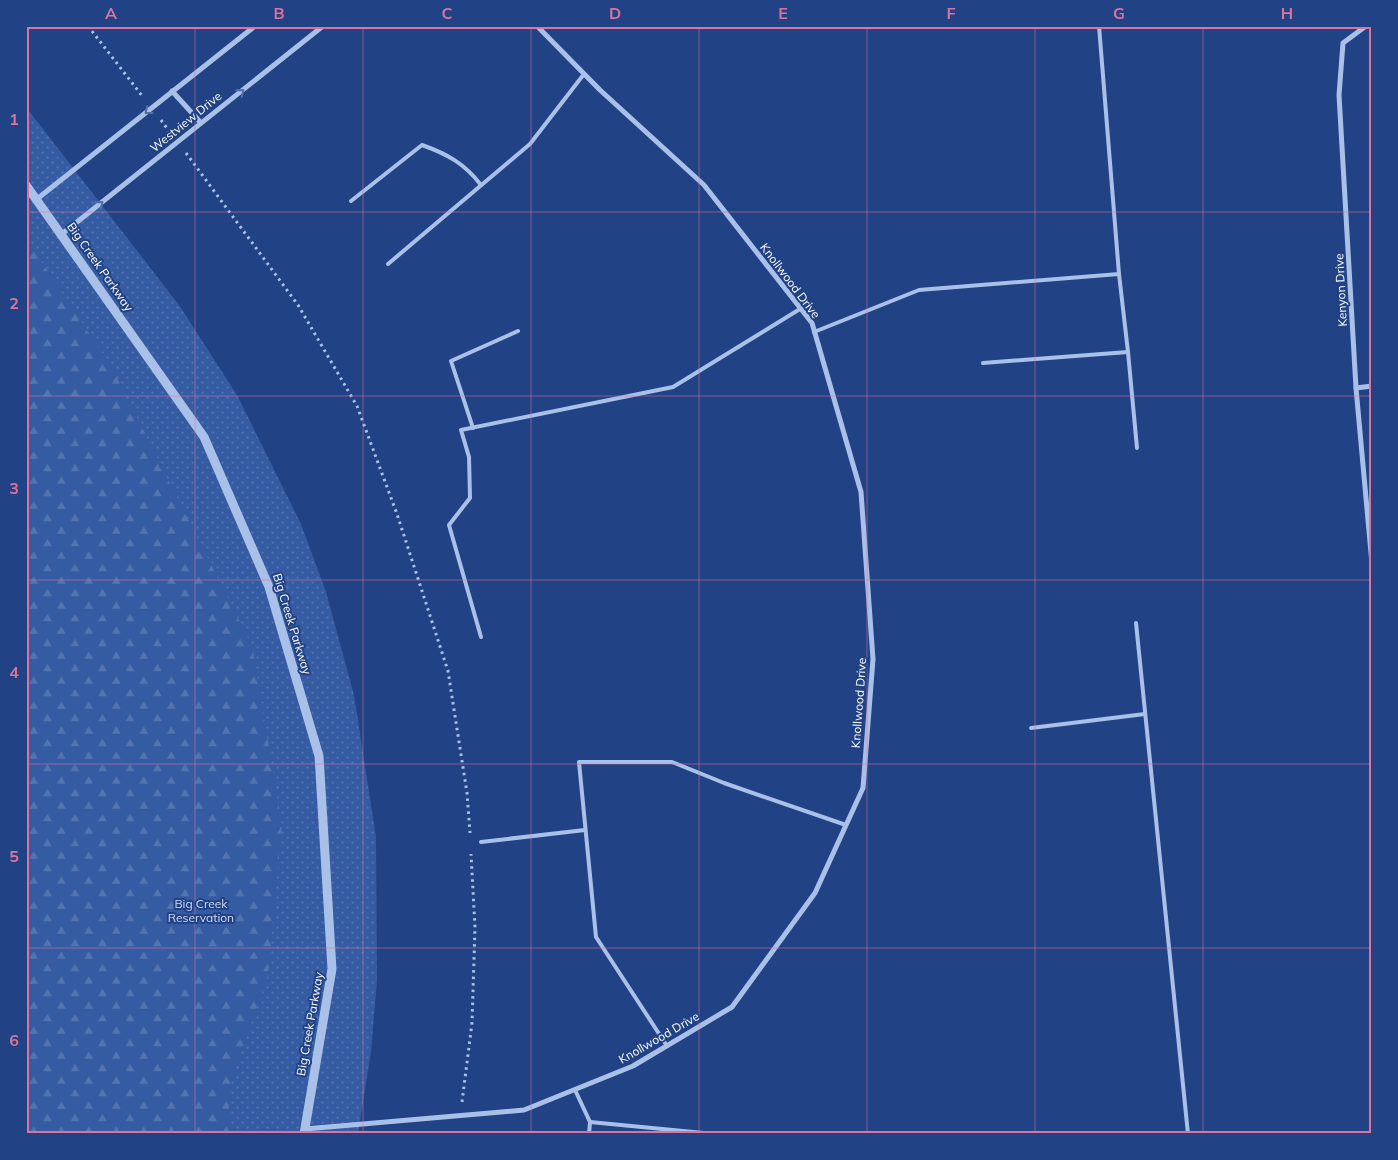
<svg xmlns="http://www.w3.org/2000/svg" width="1398" height="1160" viewBox="0 0 1398 1160" font-family="Mulish,sans-serif">
<defs>
<pattern id="grass-dots" width="8" height="8" patternUnits="userSpaceOnUse" patternTransform="scale(1.25)"><rect width="8" height="8" fill="#355ba2"/><path d="M2 2h.1M6 6h.1" fill="none" stroke="#5374b0" stroke-width="1.8" stroke-linecap="round"/></pattern>
<pattern id="forest-firs" width="22" height="20" patternUnits="userSpaceOnUse" patternTransform="scale(1.25)"><rect width="22" height="20" fill="#355ba2"/><path d="M5 1l3.5 6h-7zM16 11l3.5 6h-7z" fill="#5374b0"/></pattern>
</defs>
<rect width="100%" height="100%" fill="#214284"/>
<polygon fill="url(#grass-dots)" points="26,107 179,305 237,395 301,524 326,592 354,695 376,837 377,981 371,1052 358,1134 26,1134"/>
<polygon fill="url(#forest-firs)" points="26,238 113,370 252,646 282,825 268,974 229,1087 229,1134 26,1134"/>
<g fill="none" stroke-linecap="round" stroke-linejoin="round">
<g stroke="#a9c0e9" stroke-width="3" stroke-dasharray="2.5 4" stroke-linecap="butt">
<polyline points="88,26 143,97"/>
<polyline points="161,120 169,131"/>
<polyline points="186,153 298,305 357,406 397,514 448,671 467,793 470,833"/>
<polyline points="462,1102 472,1023 475,927 471,854"/>
</g>
<g stroke="#a9c0e9" stroke-width="4">
<path d="M 351,201 L 422,145 C 447,154 464,163 481,185"/>
<polyline points="388,264 530,144 584,74"/>
<polyline points="814,332 919,290 1119,274 1099,26"/>
<polyline points="1128,352 1137,448"/>
<polyline points="983,363 1128,352 1119,274"/>
<polyline points="473,428 451,361 518,331"/>
<polyline points="1136,623 1188,1134"/>
<polyline points="481,637 449,525 470,498 469,457 461,430 673,387 800,309"/>
<polyline points="1031,728 1145,714"/>
<polyline points="481,842 585,830"/>
<polyline points="667,1046 596,937 579,762 672,762 724,783 846,825"/>
<polyline points="575,1090 590,1122 589,1134"/>
<polyline points="590,1122 714,1134"/>
</g>
<g stroke="#a9c0e9" stroke-width="5">
<polyline points="1366,26 1343,43 1339,95 1356,388 1372,564"/>
<polyline points="172,91 201,123"/>
<polyline points="37,199 255,26"/>
<polyline points="62,234 323,26"/>
<polyline points="1356,388 1372,386"/>
<polyline points="305,1129 524,1110 633,1066 732,1007 815,893 863,788 873,659 861,492 812,323 704,185 600,90 537,26"/>
<polyline points="1368,1134 1372,1132"/>
</g>
<polyline stroke="#a9c0e9" stroke-width="9" points="26,185 204,437 269,587 319,756 332,969 304,1134"/>
</g>
<defs><path id="oneway-chevron" d="M-2-3.5L2.5 0L-2 3.5" fill="none" stroke-width="1.6" stroke-linecap="round" stroke-linejoin="round" transform="scale(1.25)"/></defs>
<g stroke="#516ea7">
<use href="#oneway-chevron" transform="translate(241 92) rotate(-39)"/>
<use href="#oneway-chevron" transform="translate(148 111) rotate(142)"/>
<use href="#oneway-chevron" transform="translate(100 204) rotate(-39)"/>
</g>
<path fill="none" stroke="#da749d" stroke-width="1" stroke-opacity="0.55" d="M 195,26 L 195,1134M 363,26 L 363,1134M 531,26 L 531,1134M 699,26 L 699,1134M 867,26 L 867,1134M 1035,26 L 1035,1134M 1203,26 L 1203,1134M 26,212 L 1372,212M 26,396 L 1372,396M 26,580 L 1372,580M 26,764 L 1372,764M 26,948 L 1372,948"/>
<g text-anchor="middle" stroke-width="4" stroke-linejoin="round" paint-order="stroke">
<g font-size="12" fill="#fff" stroke="#214284">
<text transform="translate(186 122) rotate(-39)" y="4">Westview Drive</text>
<text transform="translate(100 267) rotate(55)" y="4">Big Creek Parkway</text>
<text transform="translate(790 281) rotate(53)" y="4">Knollwood Drive</text>
<text transform="translate(1341 290) rotate(-93)" y="4">Kenyon Drive</text>
<text transform="translate(292 624) rotate(73)" y="4">Big Creek Parkway</text>
<text transform="translate(859 703) rotate(-86)" y="4">Knollwood Drive</text>
<text transform="translate(310 1024) rotate(-80)" y="4">Big Creek Parkway</text>
<text transform="translate(659 1038) rotate(-30)" y="4">Knollwood Drive</text>
</g>
<g font-size="12" fill="#cddcf7" stroke="#214284">
<text x="201" y="908">Big Creek<tspan x="201" dy="14">Reservation</tspan></text>
</g>
</g>
<rect width="1398" height="1160" fill="none" stroke="#214284" stroke-width="55"/>
<rect x="28" y="28" width="1342" height="1104" fill="none" stroke="#da749d" stroke-width="2"/>
<g font-size="16" text-anchor="middle" font-weight="bold" fill="#da749d">
<text x="111" y="19">A</text>
<text x="279" y="19">B</text>
<text x="447" y="19">C</text>
<text x="615" y="19">D</text>
<text x="783" y="19">E</text>
<text x="951" y="19">F</text>
<text x="1119" y="19">G</text>
<text x="1287" y="19">H</text>
<text x="14" y="125">1</text>
<text x="14" y="309">2</text>
<text x="14" y="494">3</text>
<text x="14" y="678">4</text>
<text x="14" y="862">5</text>
<text x="14" y="1046">6</text>
</g>
</svg>
